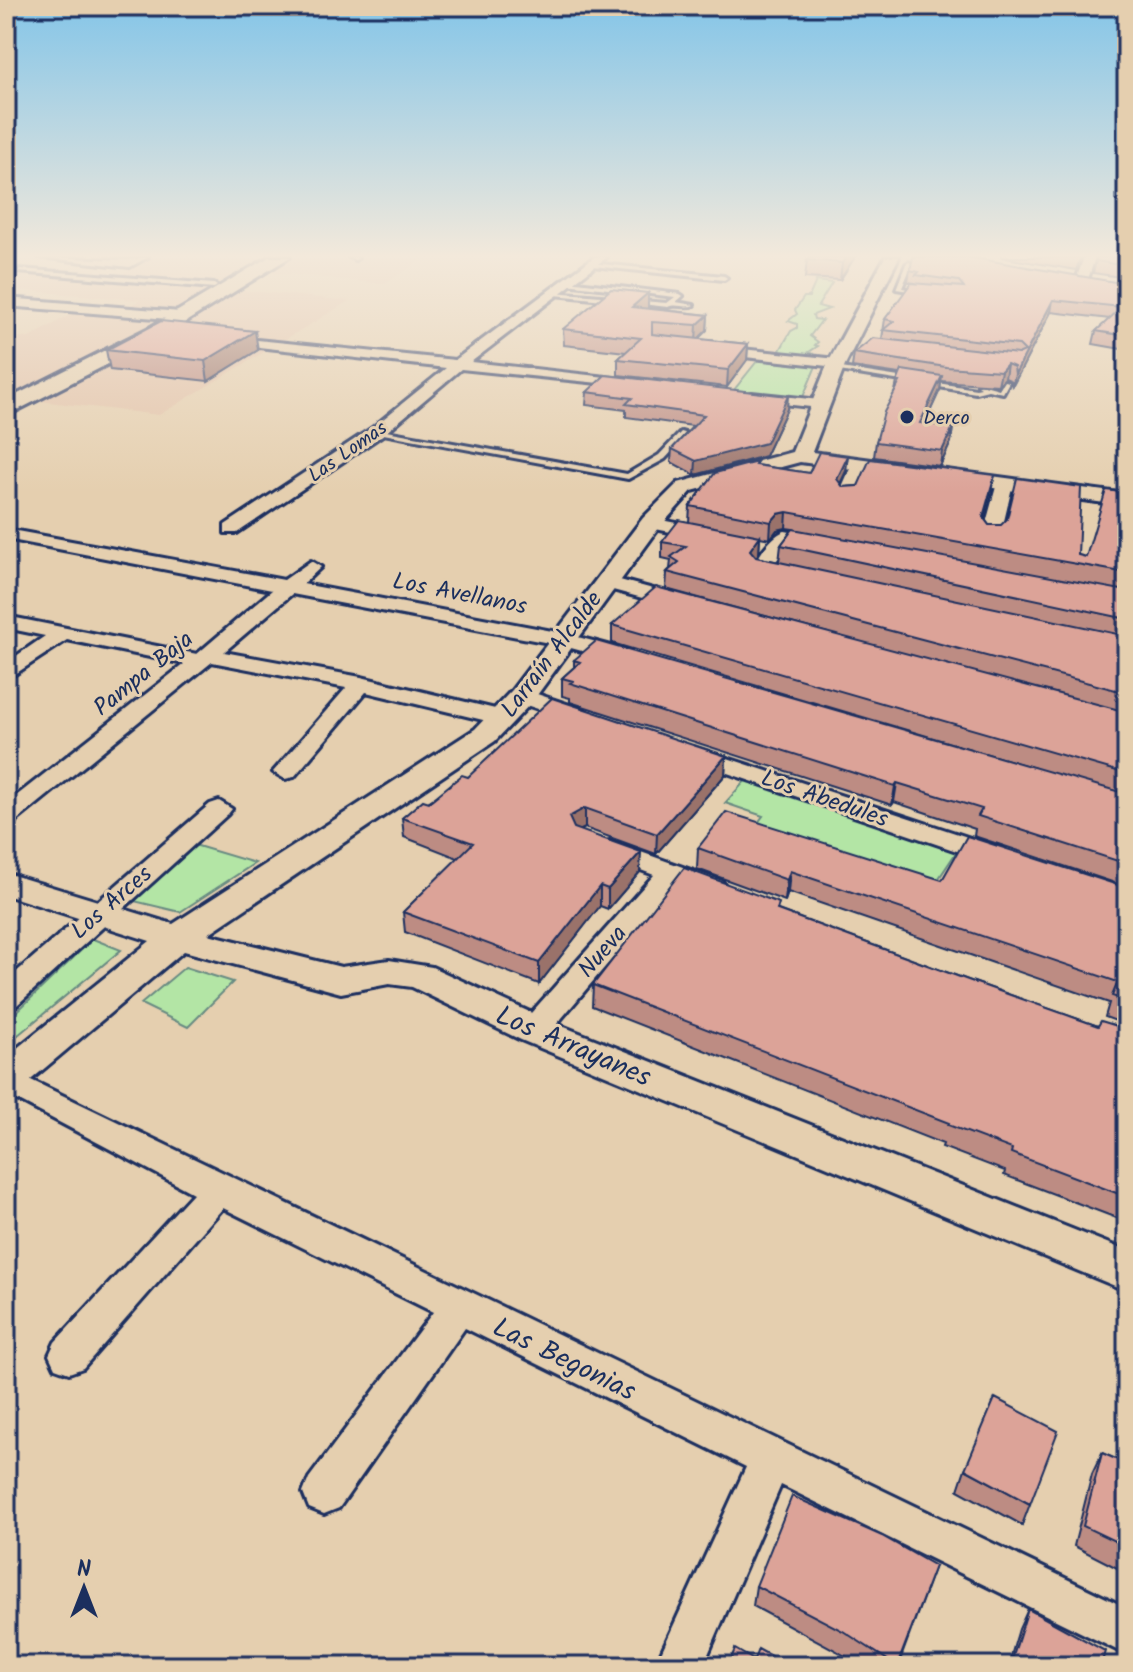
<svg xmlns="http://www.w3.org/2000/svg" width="1133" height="1672" font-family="Kalam,sans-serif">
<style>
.built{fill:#e2c2a8}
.green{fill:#b3e5a5;stroke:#678a82;stroke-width:2}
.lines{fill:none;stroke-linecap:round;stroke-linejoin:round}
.service-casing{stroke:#1b2f5e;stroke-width:6}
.minor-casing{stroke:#1b2f5e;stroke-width:6}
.tertiary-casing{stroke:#1b2f5e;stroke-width:6}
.primary-casing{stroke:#1b2f5e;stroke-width:6}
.service{fill:#e5cfaf;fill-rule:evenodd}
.minor{fill:#e5cfaf;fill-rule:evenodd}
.tertiary{fill:#e5cfaf;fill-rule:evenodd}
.primary{fill:#e5cfaf;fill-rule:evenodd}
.wall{fill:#bd8c83;stroke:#1b2f5e;stroke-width:2;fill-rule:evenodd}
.shaded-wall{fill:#9a726a;stroke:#1b2f5e;stroke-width:2}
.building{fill:#dca398;stroke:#1b2f5e;stroke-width:2}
.poi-dot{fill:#1b2f5e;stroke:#e5cfaf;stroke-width:3}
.labels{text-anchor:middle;stroke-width:6;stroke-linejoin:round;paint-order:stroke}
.far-poi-label{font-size:20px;fill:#1b2f5e;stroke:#e5cfaf;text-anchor:start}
.far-street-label{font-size:20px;fill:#1b2f5e;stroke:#e5cfaf}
.street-label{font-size:24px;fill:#1b2f5e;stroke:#e5cfaf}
.near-street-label{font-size:28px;fill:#1b2f5e;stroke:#e5cfaf}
</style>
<rect width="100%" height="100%" fill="#e5cfaf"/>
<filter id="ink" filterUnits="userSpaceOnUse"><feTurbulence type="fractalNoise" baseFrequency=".0125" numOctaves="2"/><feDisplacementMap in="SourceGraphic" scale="16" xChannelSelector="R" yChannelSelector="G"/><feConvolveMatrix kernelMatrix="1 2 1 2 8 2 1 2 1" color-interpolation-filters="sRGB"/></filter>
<g filter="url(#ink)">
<path class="built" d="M153,257h272l-40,27 -116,-12 -29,18 109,11 -190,114 -153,-18v-61l23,2 46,-26 36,3 29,-15 -134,-11v-23l113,9z"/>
<path class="green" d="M816,281l16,2 -14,23 11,3 -16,6 1,4 8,1 -12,16 8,6 -3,3 3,1 -9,6 5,2 -5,5 -40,-6 10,-1 12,-21 6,-3v-4l-9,-3 9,-7 -2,-4 9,-13h5z
M758,360l58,6 -13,31 -69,-7z
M746,780l211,71 -24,36 -176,-63 6,-8 -38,-13z
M191,844l64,19 -75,49 -46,-11z
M93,939l28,11 -115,95v-23z
M185,967l48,15 -45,45 -47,-23z"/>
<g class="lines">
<defs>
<path id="service" d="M349,257h8l1,1 -3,2z
M909,262l3,2 -10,24 20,3v2l-26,-4 10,-25z
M591,263l133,13 3,2 -3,2 -131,-14z
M20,269l194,15 3,2 -3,2 -196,-16z
M568,281l112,13 3,2 -7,6 18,3c-8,4 -18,-2 -26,2l-36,-4 -2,-3 37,3 8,-6 -109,-13z
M553,292l60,5 3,2 -3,2 -58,-6z
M835,367l141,22 5,-1 -3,-2 3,-2 18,5 5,-8 5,1 -6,11 -15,-3 -12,3 -143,-23 -1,-1z
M375,429l252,45 32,-19 22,-23 7,2 -23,25 -37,20 -250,-46 -4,-2z"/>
<path id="minor" d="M39,257l89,3 20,-3 -18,10z
M594,257h13l-136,105 162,18 5,1v6l-177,-18 -77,65 -147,99h-12v-8l147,-97 74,-60 -223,-25 -5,-1v-6l237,24z
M1084,257h11l-7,23 -6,4 -6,-4z
M6,298l175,14 6,4 -6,4 -175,-14z
M712,346l125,13 7,4 -7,4 -130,-14 -2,-3z
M752,393l68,7 7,4 -7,4 -73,-8v-6z
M860,459l8,5 -12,32 -3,4h-12l-3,-4 14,-32z
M1005,478l8,5 -12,51 -3,4h-12l-3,-4 14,-51z
M651,518l61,12 3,4 -9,5 -61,-12v-8z
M6,529l278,51 27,-19 10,6 -18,17 260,49 67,18 3,5 -11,6 -62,-17 -268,-51 -68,58 137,25 151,36 3,5 -11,7 -138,-33 -72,85 -9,2 -12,-7 73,-84 -134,-26 -197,160 -9,3v-21l178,-140 -117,-24 -61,40v-17l39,-27 -39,-8v-12l191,38 75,-64 -266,-51z
M785,531l43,8 2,4 -9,6 -31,-7 -16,22 20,4 3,4 -3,4 -39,-5c-3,-10 18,-37 30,-40z
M605,576l85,23 3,4 -10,6 -85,-23 -3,-4 3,-4z
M522,689l63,21 3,5 -11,7 -63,-21 -3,-5z
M694,747l310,102 4,6 -4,6h-18l-300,-102 -4,-5z
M219,801l13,8 -4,5 -211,191 -11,4v-28l204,-177z
M610,841l112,40 4,6 -4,6 -10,3 -36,-13 -131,155 -11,3 -11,-3 -4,-8 4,-8 131,-147 -53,-20 -4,-6 4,-6z
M6,1068l1121,540v47l-346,-170 -78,181h-48l91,-199 -281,-139 -126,180 -15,6 -15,-6 -6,-15 6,-15 124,-166 -210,-104 -140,160 -14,5 -14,-5 -6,-13 6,-13 138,-149 -187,-99z"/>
<path id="tertiary" d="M885,257h14l-53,106 -34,89 315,42v12l-327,-44 -108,29 -33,37 -127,174 -37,39 -287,193 133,33 48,-7 43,7 115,53 580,231v40l-606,-251 -109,-53 -23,-3 -48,9 -157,-42 -164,138 -14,5v-37l144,-116 -144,-46v-22l167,51 302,-195 37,-39 131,-172 35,-35 114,-31 36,-89z"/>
<path id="primary" d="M269,257h21l-127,79 -157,80v-16l143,-72z"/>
</defs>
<use href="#service" class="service-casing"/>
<use href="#minor" class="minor-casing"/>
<use href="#tertiary" class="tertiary-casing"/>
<use href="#primary" class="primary-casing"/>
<use href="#service" class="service"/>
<use href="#minor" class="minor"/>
<use href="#tertiary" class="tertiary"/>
<use href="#primary" class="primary"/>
</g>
<path class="wall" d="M855,257l-15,23 -35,-2 2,-18z
M1000,257h81l-5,13z
M1097,257h30v21l-34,-5z
M910,270l217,14v66l-34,-6 3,-13 14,-12 -59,-7 -39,75v-6l-7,-3 -7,7 -57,-4 -1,9 -16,34 29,3 -2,15 -11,24 -66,-9 2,-15 19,-51 2,-9 3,-8 -48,-7 2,-14 28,-14 3,-20 30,-36 -7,-1z
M648,308l60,7 -1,15 -9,9 50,5 -1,16 -20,27 -109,-12v-16l8,-7 -62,-7 -1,-16z
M106,350h152l-50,31 -98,-11z
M587,392l200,17 -22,47 -70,19 -24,-13 1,-13 21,-23 -67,-9v-7l-40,-5z
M756,465l53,8 37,-2 -6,12 3,4 152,-12 -11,43 5,7 89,30 8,2 41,-64v394l-153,-51 1,-7 -81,-27 -2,3 -322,-103v-4l-8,-2v-18l12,-11v-7l461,108 -423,-125v-18l216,8 -162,-44 1,-17 3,-3 1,-9 -9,-2v-16l27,-20 1,-16zM786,528l7,1 -12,16 -2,17 -23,-5 3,-4 1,-16 10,2 7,-9z
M726,756l-1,19 -69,79 -71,-26 -4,2 59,42 -32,37 -8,-3 -61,78 -134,-52 -2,-20 55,-54 -54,-21 -2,-19 66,-41z
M698,848l244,32 185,8v137l-22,-8 4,-14 -321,-111 -3,9 -88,-32z
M778,910l190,70 130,46 29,3v93l-3,7 3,1v92l-123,-47 1,-4 -63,-24 1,-3 -351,-138 1,-21z
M1102,1453l25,11v109l-53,-27 18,-72z
M965,1469l65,35 -8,21 -64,-35z
M935,1566l-37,100h-37l-24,-15 -84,-45 3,-20z
M1028,1609l73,57h-93l11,-37z"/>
<path class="shaded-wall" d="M846,257h9l-15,23 2,-17z
M648,293v15l-17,14 1,-15z
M1053,300l-2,12 -39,75 3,-13z
M708,315l-1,15 -11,11 1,-16z
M255,331l3,19 -50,31 -3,-20z
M748,344l-1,16 -20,27 1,-17z
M1007,364l-2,14 -7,7 3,-14z
M942,376l-2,14 -22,48 2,-15z
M788,396l-1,13 -22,47 -70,19 1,-14z
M953,427l-2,15 -11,24 2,-15z
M848,456l-2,15 -11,24 2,-16z
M787,512l-1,16 -9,2 -7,9 1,-17 7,-8z
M760,536l-1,17 -10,14 1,-17z
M726,756l-1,19 -69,79 1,-20z
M897,783l-3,19 -2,3 3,-19z
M585,808v20l-16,8v-19z
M641,852l-1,20 -32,37v-20z
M790,871l-2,21 -3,9 2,-21z
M600,886v20l-61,78v-21z"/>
<path class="building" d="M810,257h36l-4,6 -35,-3z
M913,257h55l159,27v52l-31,-5 26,-24 -69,-7 -38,74 -1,-7 -7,-3 -6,7 -55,-4 -92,-14 19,-15 145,16 7,-3 -6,-6 -136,-15 11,-9 -9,-2 26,-36 53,4 -5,-6 -43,-6 3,-3 -9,-2z
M1097,257h30v9l-31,-5z
M611,289l37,4 -16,14 76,8 -11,10 -45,-3v12l96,10 -20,26 -110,-11 23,-21 -78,-9z
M161,321l94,10 -50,30 -99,-11z
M902,370l40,6 -22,47 33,4 -11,24 -66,-9 8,-30 16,-30h-3z
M605,375l183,21 -22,47 -70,18 -24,-12 32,-34 -78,-11 6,-6 -45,-6z
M819,452l29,4 -11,23 6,8 15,-1 12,-27 125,16 -12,42 6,8h12l6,-6 10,-41 64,9 -3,68 8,2 20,-67 21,3v80l-340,-61 -9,2 -7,8 -81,-16 25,-33 42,-11 -2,3 54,8z
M679,520l81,16 -10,14 6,7 371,79v57l-460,-121 12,-10 -8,-5 15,-11 -24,-4z
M793,529l334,62v28l-346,-74z
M656,587l471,125v62l-515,-149z
M596,641l531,153v70l-149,-48 4,-7 -85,-26 -2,3 -325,-103 3,-2 -11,-3 18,-16 -6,-2z
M552,698l174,58 -69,78 -72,-26 -16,9 5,11 67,24 -33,37 -8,-3 -61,77 -136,-51 70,-69 -71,-25 21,-18 6,2 33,-27 6,2z
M726,812l216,68 25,-44 160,52v113l-15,-5 6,-14 -328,-111 -3,9 -89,-32z
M684,868l95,35 -2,7 191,70 130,46 3,-5 26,8v91l-4,9 4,1v67l-116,-44 1,-4 -64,-24 1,-2 -356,-138z
M995,1398l63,33 -28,73 -65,-35z
M1102,1453l25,11v83l-44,-21z
M792,1496l90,40 53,30 -38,100 -54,-35 -87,-45z
M1028,1609l77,42 -4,15h-91z
M735,1649l19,11 4,-11 31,17h-61z"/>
</g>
<linearGradient id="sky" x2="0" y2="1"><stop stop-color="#84c5e8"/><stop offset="0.52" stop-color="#f3e9db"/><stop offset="1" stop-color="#f3e9db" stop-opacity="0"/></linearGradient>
<rect width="1133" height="492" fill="url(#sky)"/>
<circle class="poi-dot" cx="907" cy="417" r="8"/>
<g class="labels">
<g class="far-poi-label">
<text x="923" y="424">Derco</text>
</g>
<g class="far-street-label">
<text transform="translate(347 451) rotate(-35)" y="7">Las Lomas</text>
</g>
<g class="street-label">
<text transform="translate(460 593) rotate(11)" y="8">Los Avellanos</text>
<text transform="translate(551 654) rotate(-53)" y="8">Larraín Alcalde</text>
<text transform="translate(143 673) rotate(-39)" y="8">Pampa Baja</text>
<text transform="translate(825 798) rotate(19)" y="8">Los Abedules</text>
<text transform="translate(111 902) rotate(-41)" y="8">Los Arces</text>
<text transform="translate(602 951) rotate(-49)" y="8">Nueva</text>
</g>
<g class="near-street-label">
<text transform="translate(574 1045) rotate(23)" y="10">Los Arrayanes</text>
<text transform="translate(565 1358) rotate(26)" y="10">Las Begonias</text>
</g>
</g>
<rect width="1133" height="1672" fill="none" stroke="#e5cfaf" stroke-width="32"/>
<rect x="16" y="16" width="1101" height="1640" fill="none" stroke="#1b2f5e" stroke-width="3" filter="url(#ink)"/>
<g transform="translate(84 1588)" stroke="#e5cfaf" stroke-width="6" paint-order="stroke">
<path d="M0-6L14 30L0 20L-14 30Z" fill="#1b2f5e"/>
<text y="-12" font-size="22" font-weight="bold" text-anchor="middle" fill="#1b2f5e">N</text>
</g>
</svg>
